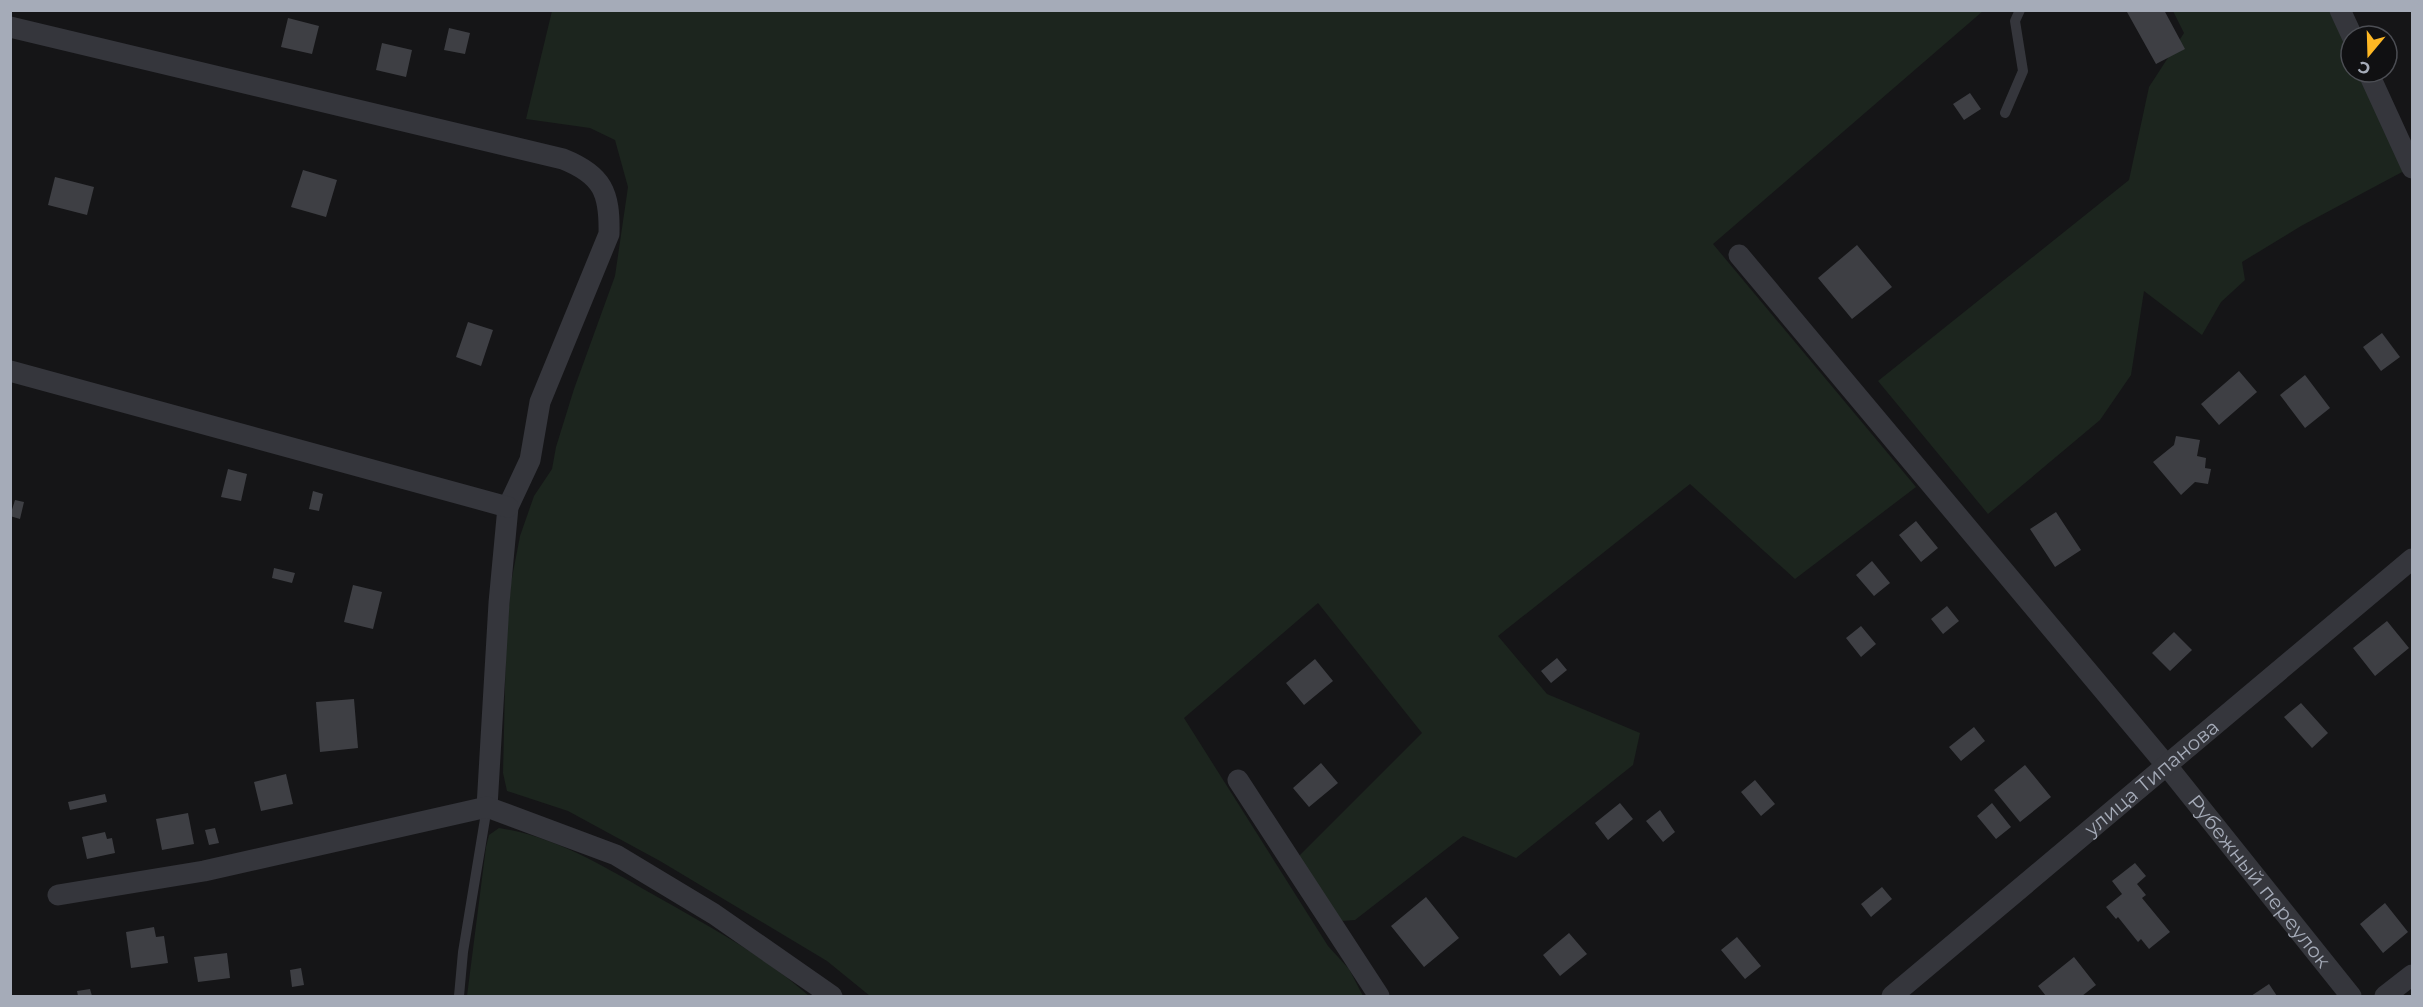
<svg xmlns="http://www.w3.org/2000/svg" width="2423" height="1007" font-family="Montserrat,sans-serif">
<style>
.green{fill:#1c251e}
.building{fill:#3e3f44}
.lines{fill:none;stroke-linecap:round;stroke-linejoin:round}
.service{stroke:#35363c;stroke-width:10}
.minor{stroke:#35363c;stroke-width:21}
.labels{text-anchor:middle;stroke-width:5;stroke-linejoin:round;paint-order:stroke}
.street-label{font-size:20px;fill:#a5abb8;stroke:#101012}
</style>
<rect width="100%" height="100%" fill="#151517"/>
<path class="green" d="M552,11h1431l-270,233 203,243 -121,92 -105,-95 -192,152 49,58 93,39 -7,32 -117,93 -53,-22 -108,84 -13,1 -46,-62 126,-126 -104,-130 -134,115 144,228 21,23 14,27h-493l-43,-35 -167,-100 -92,-50 -61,-20 -4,-18 3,-130 5,-60 9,-47 14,-40 18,-27 4,-22 18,-58 41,-113 13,-89 -13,-47 -25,-12 -64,-9z
M2173,11h157l21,46v15h7l46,99 -103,55 -59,36 3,18 -24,22 -19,33 -58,-44 -13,84 -31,45 -112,94 -110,-133 251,-201 20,-93 35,-54z
M499,828c62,10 108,41 162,71 51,29 105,58 148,97h-342l19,-149 3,-12z"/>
<path class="building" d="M2130,10h34l21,39 -29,15 -29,-52z
M288,18l31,8 -7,28 -31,-7z
M449,28l21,5 -5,21 -21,-4z
M382,43l30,7 -6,27 -30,-7z
M1970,93l11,16 -17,11 -11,-16z
M303,170l34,10 -11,37 -35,-10z
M55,177l39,10 -7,28 -39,-10z
M1857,245l35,42 -40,32 -34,-41z
M468,322l25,8 -12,36 -25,-9z
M2382,333l18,24 -19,14 -18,-24z
M2239,371l18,21 -38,33 -18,-21z
M2305,375l25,33 -25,20 -25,-33z
M2176,436l24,4 -3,16 9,2 -1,10 6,1 -3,15 -13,-2 -14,13 -28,-33 21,-17z
M228,469l19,5 -6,27 -20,-4z
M313,491l10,3 -4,17 -10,-2z
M15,500l9,2 -4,17 -10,-3z
M2056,512l25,38 -26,17 -25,-38z
M1916,521l22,27 -17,14 -22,-27z
M1872,561l18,22 -16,13 -18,-21z
M274,568l21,5 -3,10 -20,-5z
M353,585l29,7 -9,37 -29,-7z
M1947,606l12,15 -16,13 -12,-15z
M2387,621l22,27 -34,28 -22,-28z
M1861,626l15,18 -15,13 -15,-19z
M2174,632l18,18 -22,21 -18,-18z
M1557,658l10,12 -16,13 -10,-12z
M1315,659l18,22 -29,24 -18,-22z
M354,699l4,49 -38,4 -4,-50z
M2301,703l27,30 -16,15 -28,-31z
M1974,727l11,14 -24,20 -12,-14z
M1321,763l17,20 -29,24 -16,-19z
M2025,765l26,32 -31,25 -26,-32z
M286,774l7,30 -32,7 -7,-29z
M1755,780l20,24 -14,12 -20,-24z
M105,794l2,8 -37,8 -2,-8z
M1620,803l13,16 -25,21 -13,-17z
M1992,803l19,24 -15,12 -19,-23z
M1660,810l15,22 -12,10 -17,-21z
M188,813l6,31 -32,6 -6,-31z
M215,828l4,15 -10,2 -4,-15z
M105,832l2,7 5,-1 3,15 -28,6 -5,-22z
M2135,863l11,13 -9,8 9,11 -4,3 28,34 -21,17 -8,-10 -3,3 -20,-25 -2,2 -10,-12 16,-13 -10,-13z
M1882,887l10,12 -21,18 -10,-13z
M1426,897l33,41 -35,29 -33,-41z
M2385,903l23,29 -25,21 -23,-29z
M154,927l2,10 8,-1 4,27 -37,5 -5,-36z
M1569,933l18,21 -27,22 -17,-21z
M1737,937l24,29 -16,13 -24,-29z
M227,953l3,25 -32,4 -4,-25z
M2074,957l22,28 -14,11h-36l-8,-10z
M301,968l3,17 -12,2 -2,-17z
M2269,984l8,12h-26z
M90,989l2,7h-14l-1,-5z"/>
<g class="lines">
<path class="service" d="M2005,113l18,-42 -8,-50 5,-11
M459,996l4,-44 24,-145"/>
<g class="minor">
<path d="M2340,10l12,26"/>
<path d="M10,27l553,132c40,16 47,34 46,75l-69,168 -10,58 -22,47 -9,96 -12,204"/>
<path d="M2368,72l44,96"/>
<path id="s1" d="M1739,255l428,511 184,230"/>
<path d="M10,371l498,136"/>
<path d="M1238,780l141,216"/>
<path d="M58,895l146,-24 283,-64 129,48 98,59 118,82"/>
<path id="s2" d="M1892,996l520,-437"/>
<path d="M2385,996l27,-21"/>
</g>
</g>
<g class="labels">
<g class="street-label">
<text dy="7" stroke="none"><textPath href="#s2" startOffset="339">улица Типанова</textPath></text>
<text dy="7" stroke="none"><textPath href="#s1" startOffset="814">Рубежный переулок</textPath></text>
</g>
</g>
<rect width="2423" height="1007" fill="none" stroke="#a5abb8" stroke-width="24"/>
<g transform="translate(2369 54) rotate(199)"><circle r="28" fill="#101012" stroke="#4c4e54" stroke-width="1.5"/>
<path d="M0-4.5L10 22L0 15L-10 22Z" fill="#ffb824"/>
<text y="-9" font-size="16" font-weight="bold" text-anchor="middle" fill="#a5abb8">С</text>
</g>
</svg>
